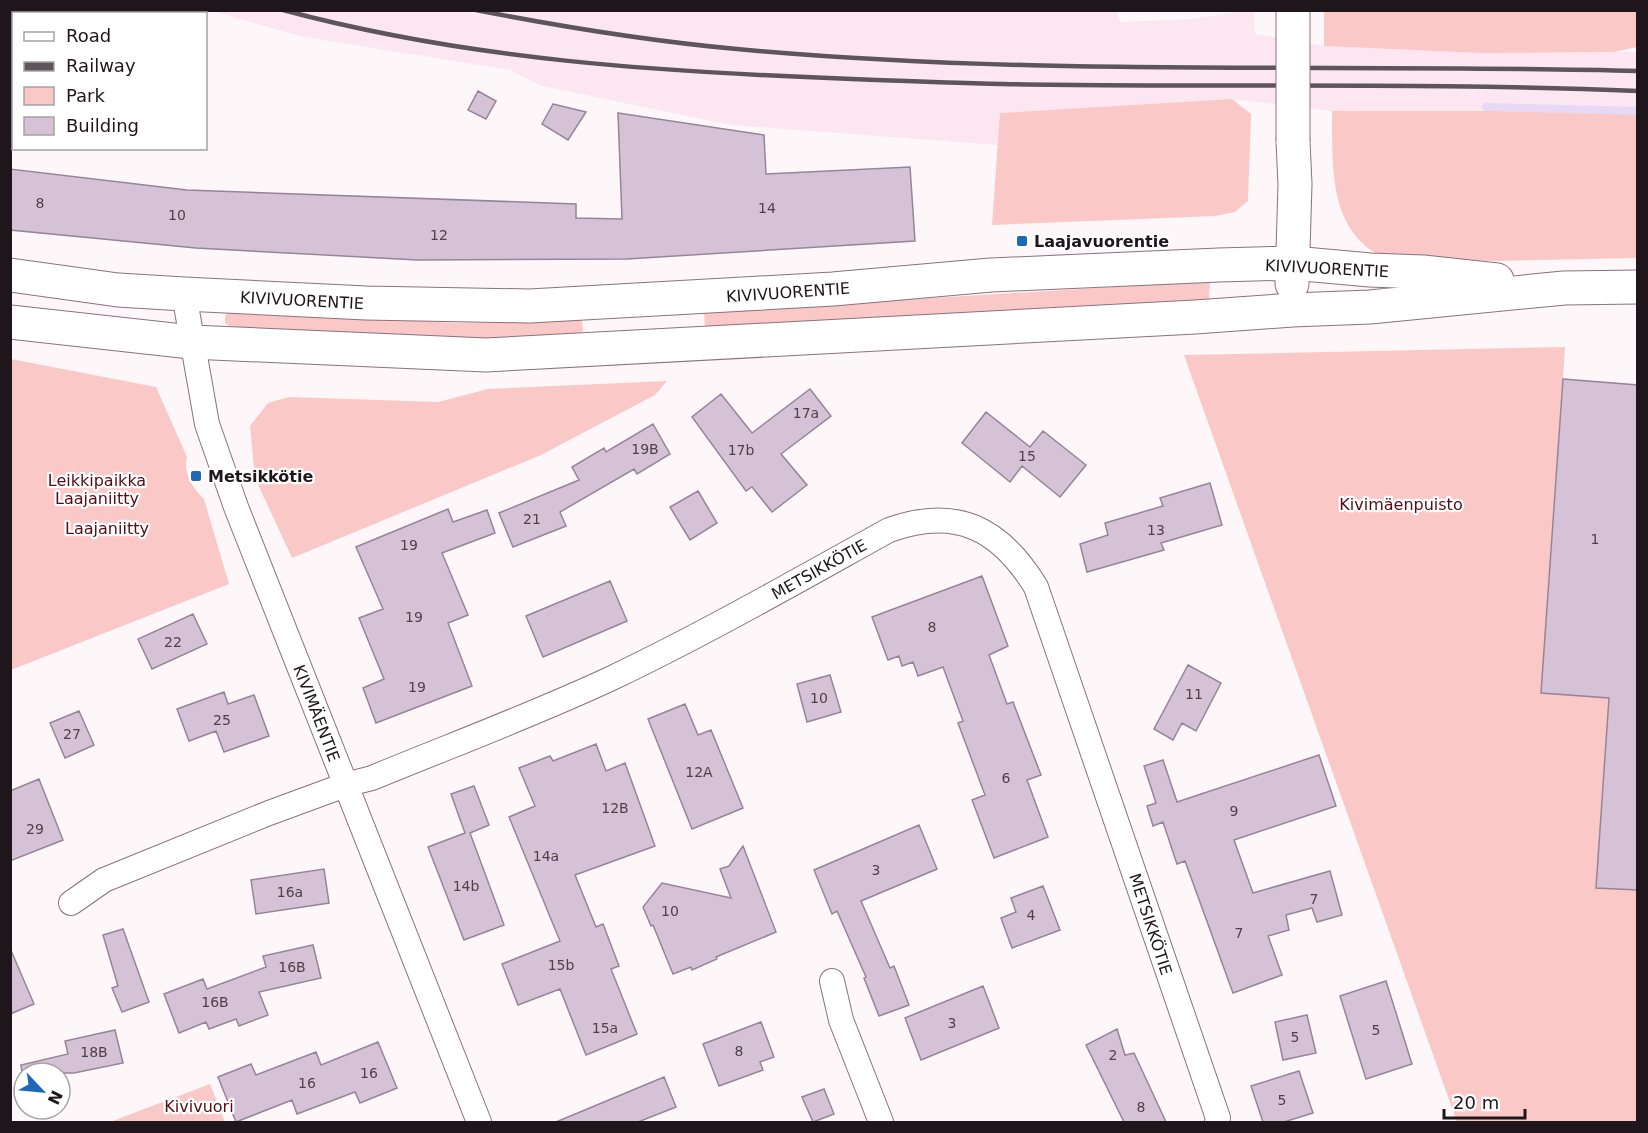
<svg xmlns="http://www.w3.org/2000/svg" width="1648" height="1133" font-family="'DejaVu Sans',sans-serif">
<style>
.built{fill:#fbe6f1}
.green{fill:#fac8c7}
.lines{fill:none;stroke-linecap:round;stroke-linejoin:round}
.stream{stroke:#e7d9f5;stroke-width:8}
.building{fill:#d6c2d6;stroke:#978497;stroke-width:1.5}
.street-casing{stroke:#8a717f;stroke-width:26}
.secondary-casing{stroke:#8a717f;stroke-width:35}
.street{stroke:#fff;stroke-width:24}
.secondary{stroke:#fff;stroke-width:33}
.rail{stroke:#5d5559;stroke-width:4.5}
.secondary-bridge-casing{stroke:#8a717f;stroke-width:35;stroke-linecap:butt}
.secondary-bridge{stroke:#fff;stroke-width:33}
.poi-dot{fill:#1d69b8;stroke:#fff;stroke-width:2}
.labels{text-anchor:middle;stroke-width:4.5;stroke-linejoin:round;paint-order:stroke}
.number-label{font-size:14px;fill:#4d414a}
.poi-label{font-size:16px;font-weight:bold;fill:#1f161b;stroke:#fff;text-anchor:start}
.street-label{font-size:16px;fill:#1f161b;stroke:#fff}
.park-label{font-size:16px;fill:#560b16;stroke:#fff}
</style>
<rect width="100%" height="100%" fill="#fdf7fa"/>
<path class="built" d="M1115,10l6,12 71,-3 51,-8h11l1,23 69,12 156,7 157,-1v59h-305l-100,-12 -231,14 -3,32 -267,-20 -189,-39 -32,-16 -211,-34 -87,-25z"/>
<path class="green" d="M1324,11h313v36l-23,5 -134,1 -156,-7z
M1232,99l19,15 -3,87 -13,11 -20,4 -223,9 8,-112z
M1332,111h305v147l-145,3 -110,-4c-55,-29 -49,-92 -50,-146z
M1210,281l-1,20 -504,28 -1,-17z
M241,307l214,16 62,-1 62,-3 3,1 1,11 -6,3 -91,5 -39,-1 -209,-11 -9,-1 -4,-3v-6l3,-6z
M1565,347l-24,346 68,5 -13,189 41,3v232h-180l-273,-767z
M11,359l145,28 31,70c-4,15 5,31 17,42l25,85 -218,86z
M667,381l-12,14 -114,60 -249,103 -37,-80 -5,-52 18,-23 21,-6 149,5 50,-13z
M210,1084l15,38h-115z"/>
<g class="lines">
<path class="stream" d="M1486,107l152,4"/>
</g>
<path class="building" d="M478,91l18,10 -10,18 -18,-9z
M553,104l33,8 -18,28 -26,-16z
M618,113l146,22 2,39 144,-7 5,74 -288,18 -210,1 -221,-12 -186,-18v-61l177,21 389,14v14l46,1z
M1563,379l75,6v505l-42,-2 13,-190 -68,-5z
M810,389l21,27 -50,38 26,31 -35,27 -20,-25 -6,4 -54,-74 29,-23 31,39z
M986,412l44,35 13,-16 43,34 -26,32 -38,-31 -12,16 -48,-39z
M653,424l17,30 -33,20 -3,-5 -74,43 6,14 -53,21 -14,-34 80,-33 -7,-13 32,-19 2,4z
M1210,483l12,42 -61,18 3,7 -77,22 -7,-28 28,-9 -3,-12 58,-17 -3,-8z
M698,491l19,32 -27,17 -20,-33z
M448,509l5,13 34,-12 8,23 -53,20 26,62 -20,8 24,63 -96,37 -13,-35 21,-9 -25,-61 24,-9 -27,-62z
M982,576l26,70 -19,9 18,49 6,-2 28,73 -14,5 21,57 -54,21 -22,-58 13,-5 -27,-72 5,-2 -20,-54 -25,9 -5,-14 -11,4 -3,-10 -11,4 -16,-43z
M610,581l17,40 -84,36 -17,-41z
M193,614l14,30 -55,25 -14,-30z
M1188,665l33,18 -25,48 -14,-8 -9,17 -19,-11z
M830,675l11,37 -34,10 -10,-38z
M224,692l4,12 26,-9 15,41 -45,16 -8,-21 -27,10 -12,-32z
M685,704l13,31 13,-5 32,78 -51,21 -44,-110z
M79,711l15,34 -29,13 -15,-35z
M596,744l10,27 19,-8 30,83 -80,29 21,52 7,-3 16,42 -8,3 26,65 -51,21 -26,-66 -42,16 -16,-41 58,-23 -51,-124 26,-11 -16,-38 31,-12 3,5z
M1319,755l17,51 -102,34 19,53 77,-22 12,44 -25,7 -5,-14 -26,7 3,15 -21,6 14,39 -49,18 -48,-132 -8,3 -14,-42 -10,4 -6,-20 9,-3 -12,-37 19,-6 14,42z
M39,779l24,61 -53,21v-70z
M474,786l15,39 -19,8 34,92 -40,15 -36,-93 37,-14 -14,-39z
M919,825l18,44 -76,32 29,67 4,-2 15,39 -30,11 -15,-38 2,-1 -29,-66 -5,3 -18,-44z
M743,846l33,86 -60,25 1,2 -25,11 -1,-3 -18,7 -20,-49 -2,1 -8,-19 19,-24 69,15 -11,-29 9,-3z
M324,869l5,34 -73,11 -5,-34z
M1043,886l17,44 -48,18 -11,-30 15,-6 -5,-14z
M123,929l26,73 -27,10 -10,-24 6,-2 -15,-51z
M313,945l8,33 -62,14 9,23 -29,11 -3,-7 -27,10 -3,-7 -27,11 -15,-39 39,-15 4,10 59,-22 -3,-11z
M10,948l24,56 -24,10z
M1386,981l26,83 -46,15 -26,-83z
M983,986l16,42 -78,32 -16,-42z
M1307,1015l9,38 -33,7 -8,-38z
M761,1022l13,35 -14,5 3,8 -44,16 -16,-42z
M1117,1029l8,26 9,-2 32,69h-42l-38,-77z
M115,1030l8,33 -49,10h-52l-1,-8 47,-11 -3,-13z
M378,1042l19,46 -37,15 -5,-11 -58,22 -5,-14 -56,22 -18,-45 33,-13 5,11 60,-23 5,13z
M1299,1071l14,42 -29,9h-21l-12,-36z
M664,1077l12,30 -38,15h-82z
M824,1089l10,25 -21,8 -11,-25z"/>
<g class="lines">
<defs>
<path id="street" d="M184,294l23,130 29,83 243,615
M71,903l33,-23 165,-67 76,-28 27,-7c80,-33 161,-63 240,-100 94,-45 185,-97 277,-148 67,-24 111,-2 147,57l182,531 -1,4
M832,981l9,39 40,102"/>
<path id="secondary" d="M10,275l108,15 66,4 182,9 164,3 303,-17 158,-14 228,-10 74,-2 77,7 53,2 74,8
M1292,284l3,-100 -2,-43
M10,322l181,20 295,13 709,-38 97,-7 78,-3 194,-19 74,-1"/>
</defs>
<use href="#street" class="street-casing"/>
<use href="#secondary" class="secondary-casing"/>
<use href="#street" class="street"/>
<use href="#secondary" class="secondary"/>
<path class="rail" d="M283,10c186,50 378,62 569,69 50,2 100,4 150,5 212,4 424,-2 636,7
M476,10c87,17 173,31 261,39 299,28 601,14 901,22"/>
<defs>
<path id="secondary-bridge" d="M1293,10v131"/>
</defs>
<use href="#secondary-bridge" class="secondary-bridge-casing"/>
<use href="#secondary-bridge" class="secondary-bridge"/>
</g>
<g class="poi-dot">
<rect x="1016" y="235" width="12" height="12" rx="3"/>
<rect x="190" y="470" width="12" height="12" rx="3"/>
</g>
<g class="labels">
<g class="number-label">
<text x="40" y="208">8</text>
<text x="767" y="213">14</text>
<text x="177" y="220">10</text>
<text x="439" y="240">12</text>
<text x="806" y="418">17a</text>
<text x="645" y="454">19B</text>
<text x="741" y="455">17b</text>
<text x="1027" y="461">15</text>
<text x="532" y="524">21</text>
<text x="1156" y="535">13</text>
<text x="1595" y="544">1</text>
<text x="409" y="550">19</text>
<text x="414" y="622">19</text>
<text x="932" y="632">8</text>
<text x="173" y="647">22</text>
<text x="417" y="692">19</text>
<text x="1194" y="699">11</text>
<text x="819" y="703">10</text>
<text x="222" y="725">25</text>
<text x="72" y="739">27</text>
<text x="699" y="777">12A</text>
<text x="1006" y="783">6</text>
<text x="615" y="813">12B</text>
<text x="1234" y="816">9</text>
<text x="35" y="834">29</text>
<text x="546" y="861">14a</text>
<text x="876" y="875">3</text>
<text x="466" y="891">14b</text>
<text x="290" y="897">16a</text>
<text x="1314" y="904">7</text>
<text x="670" y="916">10</text>
<text x="1031" y="920">4</text>
<text x="1239" y="938">7</text>
<text x="561" y="970">15b</text>
<text x="292" y="972">16B</text>
<text x="215" y="1007">16B</text>
<text x="952" y="1028">3</text>
<text x="605" y="1033">15a</text>
<text x="1376" y="1035">5</text>
<text x="1295" y="1042">5</text>
<text x="739" y="1056">8</text>
<text x="94" y="1057">18B</text>
<text x="1113" y="1060">2</text>
<text x="369" y="1078">16</text>
<text x="307" y="1088">16</text>
<text x="1282" y="1105">5</text>
<text x="1141" y="1112">8</text>
</g>
<g class="poi-label">
<text x="1034" y="247">Laajavuorentie</text>
<text x="208" y="482">Metsikkötie</text>
</g>
<g class="street-label">
<text transform="translate(1327 268) rotate(3)" y="6">KIVIVUORENTIE</text>
<text transform="translate(788 292) rotate(-4)" y="6">KIVIVUORENTIE</text>
<text transform="translate(302 300) rotate(3)" y="6">KIVIVUORENTIE</text>
<text transform="translate(819 569) rotate(-29)" y="6">METSIKKÖTIE</text>
<text transform="translate(317 713) rotate(69)" y="6">KIVIMÄENTIE</text>
<text transform="translate(1151 924) rotate(72)" y="6">METSIKKÖTIE</text>
</g>
<g class="park-label">
<text x="97" y="486">Leikkipaikka<tspan x="97" dy="18">Laajaniitty</tspan></text>
<text x="1401" y="510">Kivimäenpuisto</text>
<text x="107" y="534">Laajaniitty</text>
<text x="199" y="1112">Kivivuori</text>
</g>
</g>
<rect width="1648" height="1133" fill="none" stroke="#1f161b" stroke-width="24"/>
<rect x="12" y="12" width="195" height="138" fill="#ffffff" stroke="#a5a2a4" stroke-width="1.5"/>
<rect x="24" y="32" width="30" height="9" fill="#ffffff" stroke="#a5a2a4" stroke-width="1.5"/>
<text x="66" y="42" font-size="18" fill="#1f161b">Road</text>
<rect x="24" y="62" width="30" height="9" fill="#5d5559" stroke="#a5a2a4" stroke-width="1.5"/>
<text x="66" y="72" font-size="18" fill="#1f161b">Railway</text>
<rect x="24" y="87" width="30" height="18" fill="#fac8c7" stroke="#a5a2a4" stroke-width="1.5"/>
<text x="66" y="102" font-size="18" fill="#1f161b">Park</text>
<rect x="24" y="117" width="30" height="18" fill="#d6c2d6" stroke="#a5a2a4" stroke-width="1.5"/>
<text x="66" y="132" font-size="18" fill="#1f161b">Building</text>
<g transform="translate(42 1091) rotate(116)"><circle r="28" fill="#ffffff" stroke="#a5a2a4" stroke-width="1.5"/>
<path d="M0-4.5L10 22L0 15L-10 22Z" fill="#1d69b8"/>
<text y="-9" font-size="16" font-weight="bold" text-anchor="middle" fill="#1f161b">N</text>
</g>
<path d="M1444 1109v9h81v-9" fill="none" stroke="#1f161b" stroke-width="3"/>
<text x="1453" y="1109" font-size="18" fill="#1f161b" stroke="#ffffff" stroke-width="4.5" paint-order="stroke">20 m</text>
</svg>
